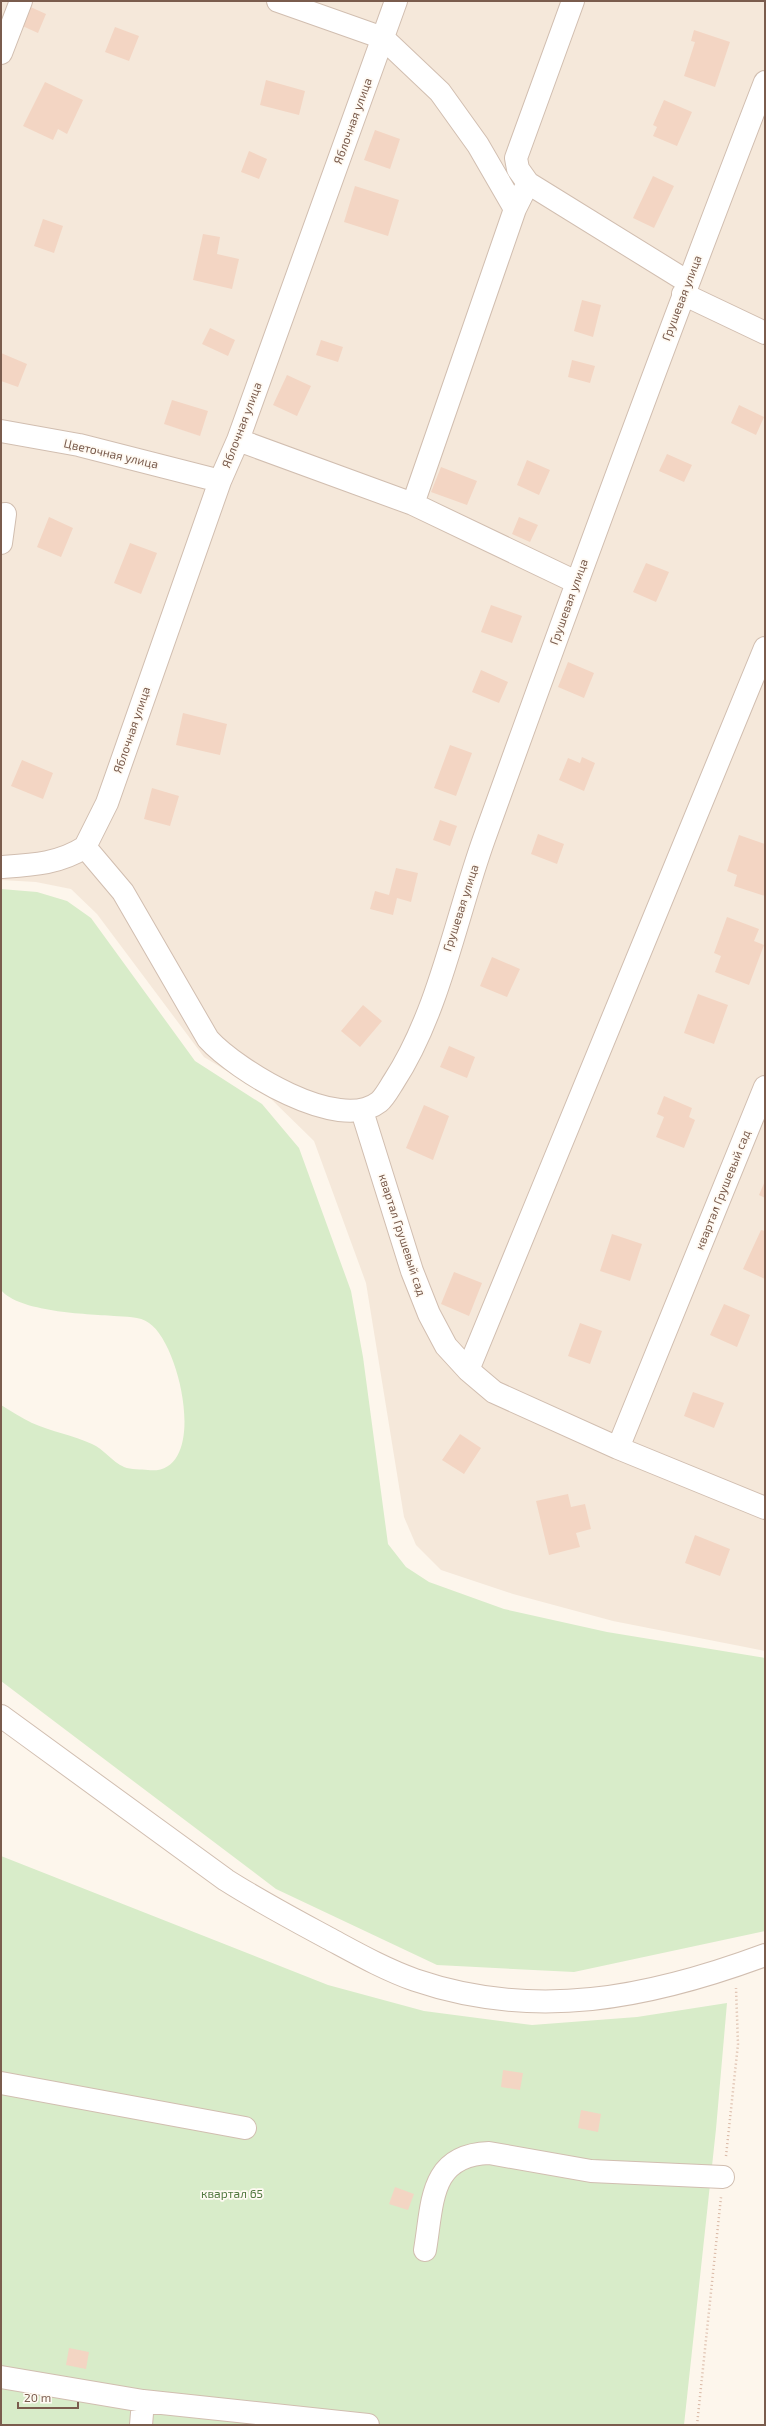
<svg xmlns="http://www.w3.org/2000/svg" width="766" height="2426" font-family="'Exo 2',sans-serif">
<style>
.residential{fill:#f5e8da}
.green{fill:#d8ecc9}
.building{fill:#f3d5c3}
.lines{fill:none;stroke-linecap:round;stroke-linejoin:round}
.minor-casing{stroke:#d1beb0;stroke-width:24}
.path{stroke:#d9b8a5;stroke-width:2.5;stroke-dasharray:1 3;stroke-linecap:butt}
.minor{stroke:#fff;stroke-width:22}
.labels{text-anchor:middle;stroke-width:3.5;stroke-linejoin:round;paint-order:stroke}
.street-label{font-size:12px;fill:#7a5c4d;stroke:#fffaf3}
.park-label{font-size:12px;fill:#537a41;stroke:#fffaf3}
</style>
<rect width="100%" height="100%" fill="#fdf6ec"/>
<path class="residential" d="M1,1h764v1650l-152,-30 -100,-27 -72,-24 -25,-25 -12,-28 -38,-234 -52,-142 -46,-45 -64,-39 -107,-143 -26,-25 -35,-7 -35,-2z"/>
<path class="green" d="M1,889l36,3 30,9 24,17 104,143 67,43 37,44 52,143 12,66 25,187 18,23 23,15 75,27 103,23 158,26v273l-191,41 -137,-7 -161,-76 -275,-208v-276c10,6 21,13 31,18 20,9 41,12 60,21 12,5 20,18 32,23 7,3 17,2 24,3 62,7 33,-126 1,-147 -9,-7 -24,-6 -35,-7 -28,-2 -95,-4 -113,-26z
M1,1856l327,129 96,26 108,14 105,-8 90,-14 -11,126 -32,296h-683z"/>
<path class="building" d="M26,5l20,9 -8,19 -20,-9z
M115,27l24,9 -10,25 -24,-9z
M694,30l36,12 -15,45 -31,-11 11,-34 -4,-1z
M266,80l39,11 -6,24 -39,-10z
M45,82l38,18 -16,34 -9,-5 -5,11 -30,-14z
M664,100l28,12 -15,34 -24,-10 4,-9 -4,-2z
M375,130l25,9 -10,30 -26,-9z
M249,151l18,8 -8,20 -18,-7z
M653,176l21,10 -20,42 -21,-10z
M355,186l44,14 -11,36 -44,-14z
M43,219l20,7 -9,27 -20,-7z
M203,234l17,3 -3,17 22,5 -7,30 -39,-9z
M582,300l19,5 -8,32 -19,-6z
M210,328l25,12 -7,16 -26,-12z
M321,340l22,7 -5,15 -22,-7z
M1,353l26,11 -9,23 -17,-6z
M572,360l23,6 -5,17 -22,-6z
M287,375l24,11 -14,30 -24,-11z
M172,400l36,11 -8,25 -36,-12z
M739,405l25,12 -8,18 -25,-12z
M667,454l25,11 -8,17 -25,-11z
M527,460l23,10 -11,25 -22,-10z
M441,467l36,14 -10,24 -36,-13z
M49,517l24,11 -12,29 -24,-10z
M519,517l19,8 -8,17 -18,-8z
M130,543l27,10 -16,41 -27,-11z
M646,563l23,9 -13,30 -23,-10z
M491,605l31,11 -10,27 -31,-11z
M568,662l26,11 -10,25 -26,-11z
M481,670l27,12 -9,21 -27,-11z
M183,713l44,11 -7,31 -44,-10z
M450,745l22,8 -16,43 -22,-8z
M582,757l13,6 -11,28 -25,-11 9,-22 12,5z
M22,760l31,13 -10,26 -32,-13z
M152,788l27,8 -9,30 -26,-7z
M440,820l17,6 -7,20 -17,-6z
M538,834l26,10 -7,20 -26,-10z
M739,835l26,9v52l-31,-10 3,-11 -10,-4z
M396,868l22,5 -7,29 -14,-4 -4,17 -23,-6 5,-18 14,4z
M727,917l32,12 -5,12 10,4 -15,40 -34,-13 6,-16 -7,-3z
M492,957l28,12 -13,28 -27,-11z
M698,994l30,11 -14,39 -30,-11z
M363,1005l19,16 -22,26 -19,-16z
M449,1046l26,11 -8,21 -27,-11z
M664,1096l28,12 -3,9 6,3 -11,28 -28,-11 8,-20 -7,-3z
M424,1105l25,11 -16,44 -27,-12z
M765,1181v17l-6,-3z
M761,1230l4,1v48l-22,-10z
M612,1234l30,10 -12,37 -30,-10z
M454,1272l28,11 -13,33 -28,-12z
M724,1304l26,11 -13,32 -27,-12z
M580,1323l22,8 -12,33 -22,-8z
M693,1392l31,11 -10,25 -30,-12z
M460,1434l21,14 -17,26 -22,-14z
M568,1494l3,13 14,-3 6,25 -15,4 4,14 -31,8 -13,-54z
M695,1535l35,14 -10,27 -35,-13z
M503,2070l20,3 -3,17 -19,-3z
M581,2110l20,4 -3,18 -20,-4z
M395,2187l19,7 -6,16 -19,-6z
M69,2348l20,4 -3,17 -20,-4z"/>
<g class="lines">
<defs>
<path id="minor" d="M278,1l105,37 57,54 38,53 37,64
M573,1l-57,157 2,11 10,14 160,99
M1,53l20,-52
M528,183l-13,26 -102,295 163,78
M683,294l82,39
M1,431l78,14 141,36
M238,440l175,64
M1,543l4,-29
M85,847l38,45 85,147c28,31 131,95 171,63 6,-5 11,-15 15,-21 45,-69 62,-164 90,-242 91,-253 184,-506 281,-757
M85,847l22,-44 113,-322 18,-41 158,-439
M1,867c30,-2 58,-3 84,-20
M362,1111l50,160 17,43 17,32 22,24 26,22 124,56 147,60
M468,1370l297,-722
M618,1448l147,-361
M1,1716l225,164c33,21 67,39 102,58 28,15 56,31 87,42 120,41 234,18 350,-25
M1,2083l244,45
M425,2250c8,-47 4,-95 64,-97l102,18 132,6
M1,2377l142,24 225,24
M141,2425l2,-24"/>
</defs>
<use href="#minor" class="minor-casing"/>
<path class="path" d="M726,2156l12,-112 -2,-56
M697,2425l24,-228"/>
<use href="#minor" class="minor"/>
</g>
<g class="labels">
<g class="street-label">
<text transform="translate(353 121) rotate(-70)" y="4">Яблочная улица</text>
<text transform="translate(682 298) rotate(-69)" y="4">Грушевая улица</text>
<text transform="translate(242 425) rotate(-69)" y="4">Яблочная улица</text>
<text transform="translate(111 454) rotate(13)" y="4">Цветочная улица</text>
<text transform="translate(569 602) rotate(-70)" y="4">Грушевая улица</text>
<text transform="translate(132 730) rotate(-71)" y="4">Яблочная улица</text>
<text transform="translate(461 908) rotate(-72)" y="4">Грушевая улица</text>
<text transform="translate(723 1190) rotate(-68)" y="4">квартал Грушевый сад</text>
<text transform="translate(402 1235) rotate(72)" y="4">квартал Грушевый сад</text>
</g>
<g class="park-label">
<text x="232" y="2198">квартал 65</text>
</g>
</g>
<rect width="766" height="2426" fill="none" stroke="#7a5c4d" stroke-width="4"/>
<path d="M18 2402v6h60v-6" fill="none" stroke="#7a5c4d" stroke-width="2"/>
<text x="24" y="2402" font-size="12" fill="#7a5c4d" stroke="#fffaf3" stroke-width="3" paint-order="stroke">20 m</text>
</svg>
